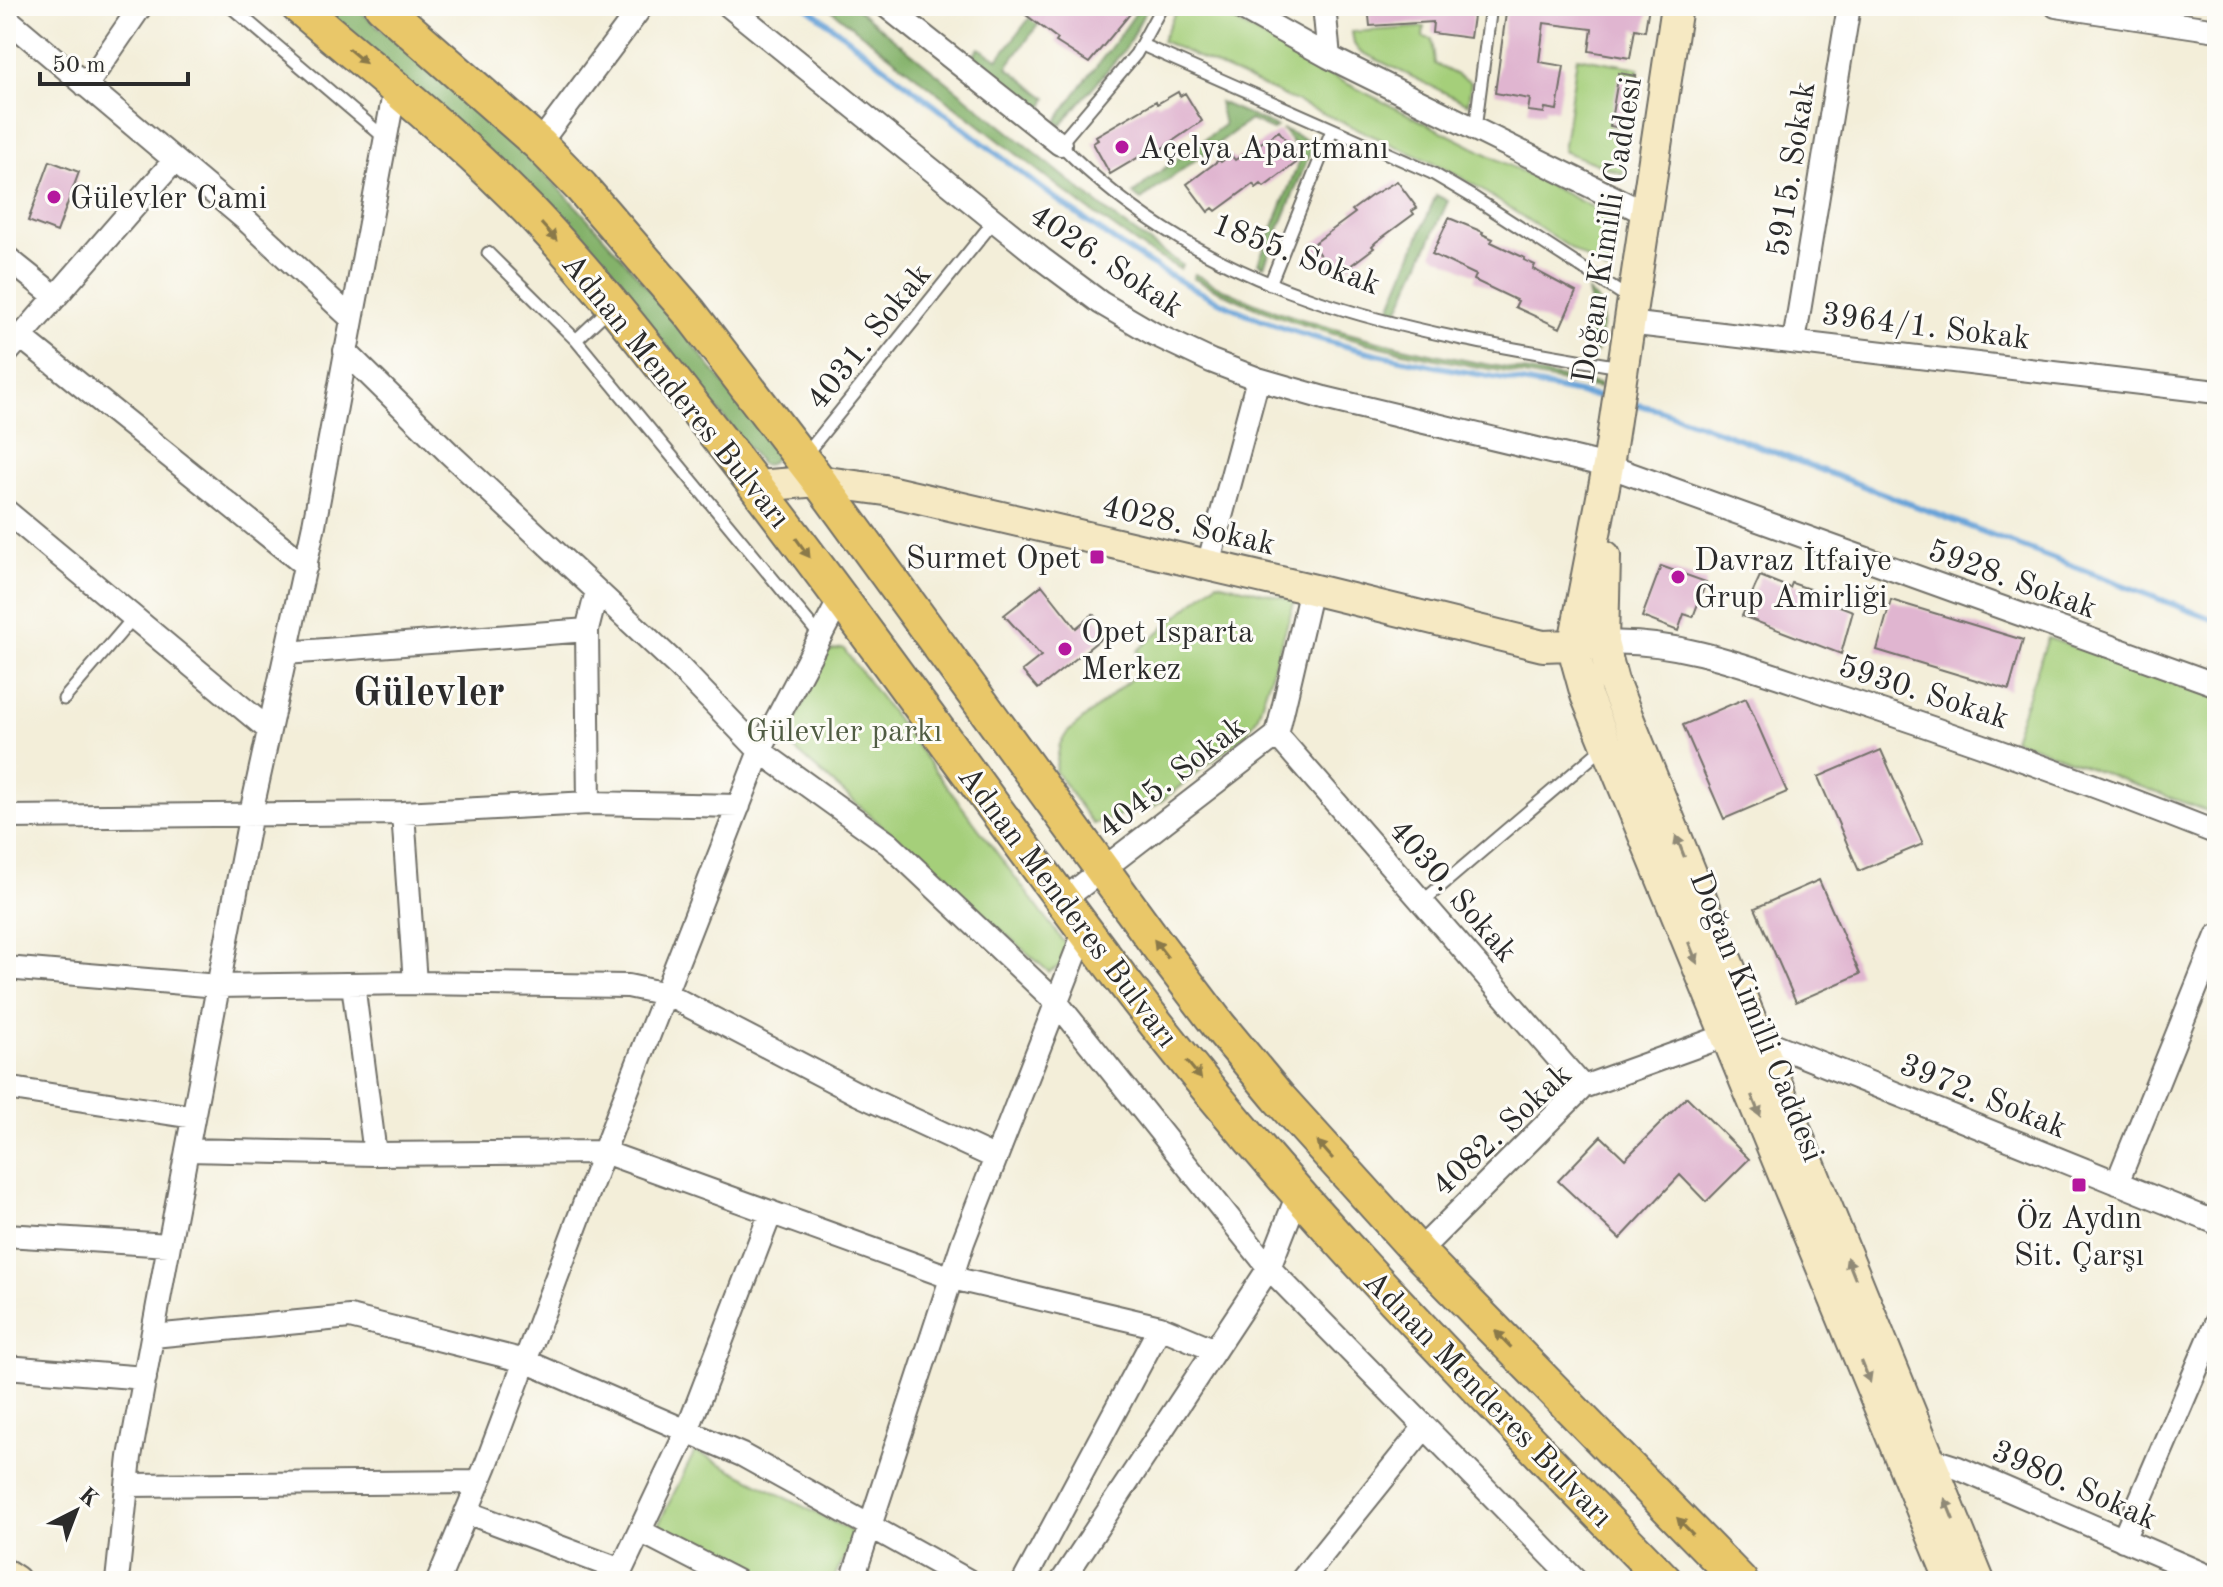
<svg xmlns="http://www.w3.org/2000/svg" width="2223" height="1587" font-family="'Old Standard TT',serif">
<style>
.green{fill:#a5cf7a;stroke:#687d52;stroke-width:2}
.forest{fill:#84b26a;stroke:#586e4a;stroke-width:2}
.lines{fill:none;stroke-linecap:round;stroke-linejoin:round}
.stream{stroke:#68a3d8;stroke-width:6}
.building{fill:#e0b5d0}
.lane-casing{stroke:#716f68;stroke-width:15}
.street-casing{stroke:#716f68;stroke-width:26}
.secondary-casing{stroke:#716f68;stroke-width:34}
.primary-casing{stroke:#716f68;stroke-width:38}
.lane{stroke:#fff;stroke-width:11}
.street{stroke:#fff;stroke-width:22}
.secondary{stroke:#f6e9c3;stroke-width:30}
.primary{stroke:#e9c769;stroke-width:34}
.oneway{fill:#8a794a}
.oneway2{fill:#908a77}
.poi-dot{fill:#b5179e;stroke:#fdfcf7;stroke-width:3}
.labels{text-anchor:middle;stroke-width:6;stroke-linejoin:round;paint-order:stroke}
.poi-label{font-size:32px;fill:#2b2b2b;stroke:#fdfcf7;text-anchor:start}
.street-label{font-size:32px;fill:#2b2b2b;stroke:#fdfcf7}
.park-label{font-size:32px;fill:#505c43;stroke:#fdfcf7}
.district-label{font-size:40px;font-weight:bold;fill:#2b2b2b;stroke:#fdfcf7}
</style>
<rect width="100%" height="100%" fill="#fdfcf7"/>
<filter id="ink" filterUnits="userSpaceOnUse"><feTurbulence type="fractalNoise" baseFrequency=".0125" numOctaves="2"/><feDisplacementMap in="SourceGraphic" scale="16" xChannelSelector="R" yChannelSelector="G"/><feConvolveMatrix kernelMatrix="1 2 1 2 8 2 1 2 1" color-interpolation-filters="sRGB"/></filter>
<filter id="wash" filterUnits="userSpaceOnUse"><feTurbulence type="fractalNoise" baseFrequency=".006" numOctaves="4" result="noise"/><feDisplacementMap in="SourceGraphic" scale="32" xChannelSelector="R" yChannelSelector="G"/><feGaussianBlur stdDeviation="1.8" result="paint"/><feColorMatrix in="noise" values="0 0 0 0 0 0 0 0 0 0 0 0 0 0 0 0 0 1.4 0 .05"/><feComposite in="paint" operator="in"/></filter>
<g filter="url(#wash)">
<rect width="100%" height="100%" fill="#f3eed9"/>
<path class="green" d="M1178,6h30l122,69 286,144 -9,53 -133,-87 -30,-17 -282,-127z
M1424,27l-1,10 9,2 3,25 36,18 -3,22 -109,-53 -5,-7 -2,-12z
M1577,57l62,11 -16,106 -60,-23z
M1217,582l78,18 -38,118 -12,17 -90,71 -62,18 -38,-53 5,-27 7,-11 80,-68 -10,-14z
M2048,638l169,59v118l-204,-76z
M843,648l226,301 -8,16 -12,7 -264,-231 44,-90z
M695,1451l162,83 -25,47h-70l-105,-54z"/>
<path class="forest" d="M322,6h32c64,55 131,108 191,168 86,86 159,184 233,280l-1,3 -9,8 -7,-1 -137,-171z
M826,6h27l265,214 64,45 -2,4 -36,-20 -62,-44z
M1039,6h13l-45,61 40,31 -5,12 -69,-54 6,-8 19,11z
M1140,6h8l-22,42 -65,77 -5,-3c25,-41 59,-75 84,-116z
M1219,102l58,25 -4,3 -23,-10 -109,80 -8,-6 21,-18 70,-51z
M1282,129l32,14 -50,123 -6,-3 44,-108z
M1436,195l12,6 -51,112 -8,-3z
M1195,274c37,22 78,36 119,49 93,29 190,45 286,61l-1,4c-136,-24 -283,-43 -406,-110z
M1588,292c22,14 13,38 9,60l-6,-1 -2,-5 5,-33z"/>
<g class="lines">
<path class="stream" d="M806,6c62,48 124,96 186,144 85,66 169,131 270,170 112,42 231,54 347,79
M1628,403l28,6 63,22 498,190"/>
</g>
<g id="blocks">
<path class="building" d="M1014,6h106l10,8 -41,49 -33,-21 2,-3z
M1368,6h86l20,3 -4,29 -38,-5 1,-11 -63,4z
M1507,6h142l-4,25 -10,-2 -5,29 -41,-7 3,-22 -48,-6 -5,39 25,4 -7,44 -12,-2 -1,5 -16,-2 2,-12 -35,-6z
M1619,73l17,3 -9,53 -17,-3z
M1178,92l2,4 5,-3 17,28 -44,30 -2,-4 -46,27 -17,-31 5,-3 -2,-4 60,-35 1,3z
M1279,131l20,26 -5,3 2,3 -32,24 -3,-3 -5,4 -3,-4 -37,27 -3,-3 -5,4 -21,-28 32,-24 2,2 10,-7 4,5z
M50,161l29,11 -22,60 -29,-11z
M1397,181l20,27 -5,3 2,3 -38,28 -4,4 2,2 -32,24 -2,-3 -6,4 -22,-28 43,-32 -3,-3 19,-14z
M1449,218l34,14 -1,2 11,5 -2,3 34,16 -1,2 11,5 -2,4 43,23 -16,36 -45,-21 3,-6 -44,-21 2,-5 -44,-21z
M1661,566l45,16 -13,35 -9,-3 -6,17 -36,-14z
M1760,576l30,12 2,-5 17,6 -1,5 45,17 -12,43 -99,-38z
M1042,585l34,43 17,-14 15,19 -70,56 -16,-18 19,-15 -37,-41z
M1891,600l132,40 -14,50 -132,-40z
M1746,698l41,94 -63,27 -41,-94z
M1881,750l42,94 -64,27 -41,-94z
M1819,880l41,94 -64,28 -41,-94z
M1687,1097l62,62 -43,43 -26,-27 -60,64 -62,-58 43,-45 24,23z"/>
</g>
</g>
<g filter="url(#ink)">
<use href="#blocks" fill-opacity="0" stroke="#716f68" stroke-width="2"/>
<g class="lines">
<defs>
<path id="lane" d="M230,6l155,132
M1162,6l-26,48 -76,90c156,159 351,188 560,223
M1142,45l290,128 44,26 154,100
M1475,129l16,-123
M488,253l88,87 34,-32
M1270,284l62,-154
M576,340l244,296
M806,454l188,-233
M64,699l70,-82
M1422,902l182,-155"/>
<path id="street" d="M729,6l313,253 59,44 53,31 57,27 47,18 66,19 284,68 609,219
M886,6l174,138
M1237,6l92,51
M1324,6l5,51 316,156
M2056,6l161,24
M6,18l239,201 107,100
M86,86l55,-80
M539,144l103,-138
M6,257l50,40
M1628,323l589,69
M21,337l285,229
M1794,342l55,-336
M345,351l104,102 231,215 80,83 129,93 169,160 211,264 307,313
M6,354l169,-194
M6,511l263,219
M1208,565l50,-186
M597,591l-10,39 2,173 150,3
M1603,643c75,-5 154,27 224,50 132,43 261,89 390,140
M286,653l301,-23
M1277,735l306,352
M403,813l12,170
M6,817l397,-4 186,-10
M1063,900l214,-165 34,-146
M6,968l212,18 197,-3 213,3 38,8 190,99 140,65
M353,984l22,170 229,-2 348,126 208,49 55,23
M6,1088l187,29
M187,1150l188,4
M2117,1183l100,-247
M6,1235l163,10
M1418,1252l165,-165 150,-54 25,5 459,185
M153,1336l197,-19 175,44 217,94 227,126
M6,1367l139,11
M1919,1463l20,-1 19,6 259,112
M127,1485l352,-3
M466,1512l155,58
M640,1531l97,50
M2123,1540l94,-219
M117,1581l13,-124 39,-212 82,-432 63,-288 81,-437
M438,1581l48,-116 132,-351 142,-363 80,-152
M616,1581l71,-150 84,-219
M852,1581l111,-339 122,-312
M1024,1581l136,-254
M1062,1581l207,-313 29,-74
M1301,1581l123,-153"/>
<path id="secondary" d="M1677,6l-69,460 -33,172 1,21 10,36 365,886
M757,486l62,-5 66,9 426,99 232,57 52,-2
M1605,556l-2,87 10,38 366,900
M6,1575l9,6"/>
<path id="primary" d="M298,6c82,70 169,138 243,217 57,61 109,128 161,194 146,184 279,377 421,564 163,215 354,407 542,600
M382,6l157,138 42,43 109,126 129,168 334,458 66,87 59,71 143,158 319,326"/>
</defs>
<use href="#lane" class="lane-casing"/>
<use href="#street" class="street-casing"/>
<use href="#secondary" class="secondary-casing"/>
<use href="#primary" class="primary-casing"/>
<use href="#lane" class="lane"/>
<use href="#street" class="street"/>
<use href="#secondary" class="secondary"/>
<use href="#primary" class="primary"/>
</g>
<defs><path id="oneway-solid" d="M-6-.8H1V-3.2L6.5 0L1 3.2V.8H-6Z" transform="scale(2)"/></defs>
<g class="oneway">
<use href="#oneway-solid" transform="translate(357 56) rotate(40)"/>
<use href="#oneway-solid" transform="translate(549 232) rotate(48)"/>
<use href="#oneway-solid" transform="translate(803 548) rotate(54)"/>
<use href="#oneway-solid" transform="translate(1161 949) rotate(-127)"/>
<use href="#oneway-solid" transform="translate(1194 1070) rotate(51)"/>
<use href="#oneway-solid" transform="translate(1325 1150) rotate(-131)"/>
<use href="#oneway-solid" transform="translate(1503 1339) rotate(-134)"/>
<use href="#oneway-solid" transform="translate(1685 1526) rotate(-134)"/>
</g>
<g class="oneway2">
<use href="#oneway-solid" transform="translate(1680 846) rotate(-112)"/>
<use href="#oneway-solid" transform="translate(1693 953) rotate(68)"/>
<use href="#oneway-solid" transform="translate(1756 1106) rotate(68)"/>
<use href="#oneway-solid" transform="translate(1851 1268) rotate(-112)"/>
<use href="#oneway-solid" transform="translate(1866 1372) rotate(68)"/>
<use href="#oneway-solid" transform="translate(1949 1509) rotate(-112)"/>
</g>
</g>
<g class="poi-dot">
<circle cx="1122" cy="147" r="8"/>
<circle cx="54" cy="197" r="8"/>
<rect x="1089" y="549" width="16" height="16" rx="4"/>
<circle cx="1678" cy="577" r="8"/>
<circle cx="1065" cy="649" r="8"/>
<rect x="2071" y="1177" width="16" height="16" rx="4"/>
</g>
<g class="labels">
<g class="poi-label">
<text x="1138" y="158">Açelya Apartmanı</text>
<text x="70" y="208">Gülevler Cami</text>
<text x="1081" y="568" text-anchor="end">Surmet Opet</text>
<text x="1694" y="570">Davraz İtfaiye<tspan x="1694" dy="37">Grup Amirliği</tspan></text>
<text x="1081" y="642">Opet Isparta<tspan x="1081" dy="37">Merkez</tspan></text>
<text x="2079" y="1228" text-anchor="middle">Öz Aydın<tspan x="2079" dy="37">Sit. Çarşı</tspan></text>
</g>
<g class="street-label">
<text transform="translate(1790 169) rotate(-81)" y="11">5915. Sokak</text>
<text transform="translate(1606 230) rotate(-81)" y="11">Doğan Kimilli Caddesi</text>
<text transform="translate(1297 253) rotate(21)" y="11">1855. Sokak</text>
<text transform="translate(1107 260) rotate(34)" y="11">4026. Sokak</text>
<text transform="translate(1926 325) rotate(7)" y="11">3964/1. Sokak</text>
<text transform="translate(868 336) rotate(-51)" y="11">4031. Sokak</text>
<text transform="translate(677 390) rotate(51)" y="11">Adnan Menderes Bulvarı</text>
<text transform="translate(1189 524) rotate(13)" y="11">4028. Sokak</text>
<text transform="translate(2013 578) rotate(20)" y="11">5928. Sokak</text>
<text transform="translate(1924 691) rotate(18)" y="11">5930. Sokak</text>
<text transform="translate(1171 776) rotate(-38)" y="11">4045. Sokak</text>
<text transform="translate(1454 890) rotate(49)" y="11">4030. Sokak</text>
<text transform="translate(1069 906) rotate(53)" y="11">Adnan Menderes Bulvarı</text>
<text transform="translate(1758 1016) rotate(68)" y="11">Doğan Kimilli Caddesi</text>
<text transform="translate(1984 1095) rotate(22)" y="11">3972. Sokak</text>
<text transform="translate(1501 1129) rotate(-43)" y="11">4082. Sokak</text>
<text transform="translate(1489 1398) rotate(46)" y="11">Adnan Menderes Bulvarı</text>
<text transform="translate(2075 1484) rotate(24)" y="11">3980. Sokak</text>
</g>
<g class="park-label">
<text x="844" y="741">Gülevler parkı</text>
</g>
<g class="district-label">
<text x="429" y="705">Gülevler</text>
</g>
</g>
<rect width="2223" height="1587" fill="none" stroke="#fdfcf7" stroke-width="32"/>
<g transform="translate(76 1511) rotate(42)" stroke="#fdfcf7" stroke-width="6" paint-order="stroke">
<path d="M0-6L14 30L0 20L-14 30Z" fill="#2b2b2b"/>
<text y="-12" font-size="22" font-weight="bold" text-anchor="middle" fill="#2b2b2b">K</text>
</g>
<path d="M40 72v12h148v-12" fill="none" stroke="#2b2b2b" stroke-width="4"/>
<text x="52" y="72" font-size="24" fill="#2b2b2b" stroke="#fdfcf7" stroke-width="6" paint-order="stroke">50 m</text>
</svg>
